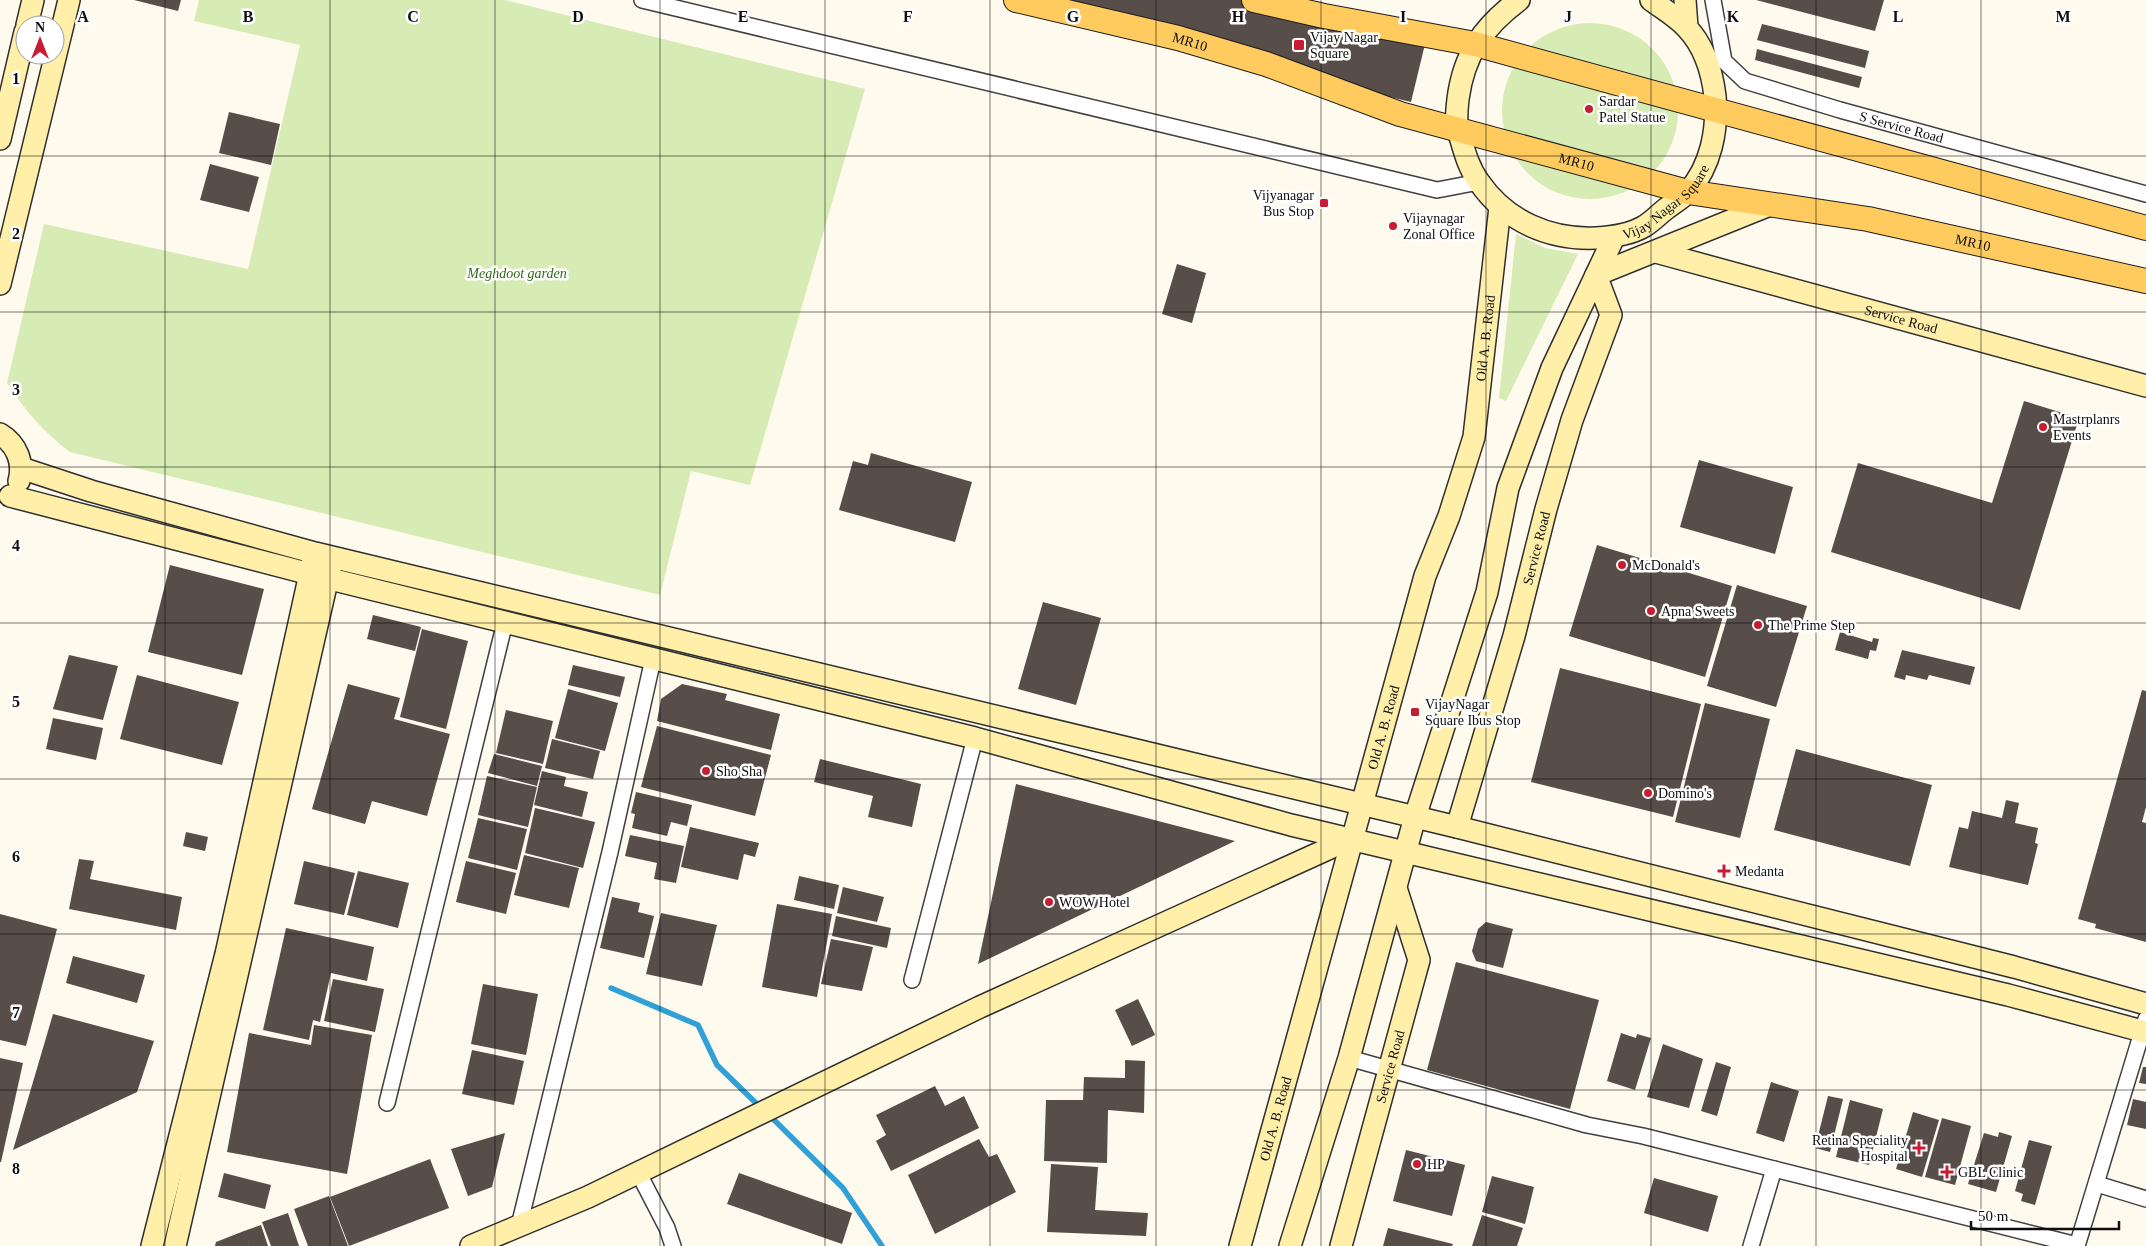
<svg xmlns="http://www.w3.org/2000/svg" width="2146" height="1246" font-family="Georgia,serif">
<style>
.green{fill:#d6ecb4}
.lines{fill:none;stroke-linecap:round;stroke-linejoin:round}
.stream{stroke:#30a1d7;stroke-width:5.5}
.building{fill:#574d49}
.street-casing{stroke:#404040;stroke-width:18}
.secondary-casing{stroke:#2f2f2f;stroke-width:24}
.primary-casing{stroke:#1e1e1e;stroke-width:26}
.street{stroke:#fff;stroke-width:15}
.secondary{stroke:#ffefa9;stroke-width:21}
.primary{stroke:#ffcb5e;stroke-width:24}
.grid{fill:none;stroke:#0d0d0d;stroke-width:1;stroke-opacity:0.55}
.poi-dot{fill:#c71c31;stroke:#fff;stroke-width:2}
.labels{text-anchor:middle;stroke-width:5;stroke-linejoin:round;paint-order:stroke}
.poi-label{font-size:14px;fill:#0d0d0d;stroke:#fff;text-anchor:start}
.street-label{font-size:14px;fill:#0d0d0d;stroke:#fff}
.park-label{font-size:14px;font-style:italic;fill:#306a19;stroke:#fff}
.grid-label{font-size:16px;text-anchor:middle;font-weight:bold;fill:#0d0d0d;stroke:#fff;stroke-width:5;stroke-linejoin:round;paint-order:stroke}
</style>
<rect width="100%" height="100%" fill="#fffaee"/>
<path class="green" d="M199,0h306l360,89 -115,396 -59,-14 -31,124 -590,-143c-27,-20 -45,-42 -63,-69l37,-159 204,45 52,-224 -106,-24z
M1502 111a88 88 0 1 1 176 0a88 88 0 1 1-176 0Z
M1516,234l29,14 33,6 -72,147 -7,-3z"/>
<g class="lines">
<path class="stream" d="M611,988l87,37 19,40 44,43
M768,1114l75,74 39,58"/>
</g>
<path class="building" d="M134,0h47l-3,11z
M1011,0h250l165,40 -15,62 -402,-96z
M1756,0h128l-9,31z
M1762,24l107,27 -4,17 -108,-28z
M1757,49l105,28 -3,11 -104,-28z
M229,112l51,12 -9,41 -52,-12z
M210,164l49,13 -10,35 -49,-12z
M1177,264l29,9 -14,50 -30,-9z
M2024,401l55,17 -59,192 -189,-58 27,-89 134,40z
M871,453l101,29 -17,60 -116,-32 14,-49 15,4z
M1699,460l94,27 -18,67 -95,-27z
M1597,545l135,41 -27,91 -136,-41z
M170,565l94,24 -22,86 -94,-23z
M1737,585l70,21 -31,101 -69,-21z
M1043,602l58,16 -25,87 -58,-16z
M373,615l48,12 -6,24 -48,-12z
M422,629l46,12 -22,88 -46,-12z
M1840,632l32,10 1,-4 6,1 -3,12 -6,-1 -2,9 -33,-9z
M1902,650l73,17 -5,18 -41,-10 -2,5 -21,-5 -1,5 -11,-3z
M69,655l49,11 -15,54 -50,-11z
M573,665l52,12 -5,20 -52,-12z
M1560,668l141,36 -28,113 -142,-35z
M137,675l102,27 -17,63 -102,-26z
M348,684l52,14 -6,21 56,15 -23,82 -55,-15 -7,23 -53,-15z
M682,684l45,10 -2,6 55,14 -9,36 -114,-29 4,-22z
M568,689l50,14 -13,48 -50,-13z
M2142,690l4,1v116l-4,15 4,1v119l-51,-14 1,-4 -18,-5z
M1705,703l65,16 -30,119 -65,-16z
M506,710l47,11 -10,43 -47,-11z
M53,718l50,10 -7,32 -50,-11z
M657,726l114,29 -16,61 -114,-29z
M552,739l48,12 -7,28 -48,-11z
M1796,749l136,36 -22,81 -136,-36z
M494,754l48,12 -5,20 -49,-13z
M820,759l101,25 -9,43 -44,-10 5,-21 -59,-14z
M542,771l24,6 -2,9 24,6 -6,25 -48,-12z
M487,776l50,11 -9,40 -50,-12z
M1016,784l219,57 -257,123z
M636,792l56,13 -5,21 -16,-4 -4,14 -35,-8 3,-14 -4,-1z
M2006,800l13,3 -4,20 23,5 -3,15 3,1 -10,41 -79,-18 10,-40 9,2 4,-18 30,7z
M535,808l60,14 -12,46 -58,-15z
M478,818l49,11 -10,41 -49,-12z
M690,827l69,16 -4,14 -11,-3 -6,26 -57,-13z
M186,832l22,5 -3,14 -22,-5z
M630,835l54,11 -8,37 -22,-4 3,-16 -32,-7z
M524,855l55,13 -10,40 -55,-13z
M79,859l15,2 -4,18 92,18 -6,33 -107,-21z
M304,861l51,12 -11,42 -50,-11z
M466,861l50,12 -10,41 -50,-12z
M358,871l51,12 -11,45 -51,-13z
M799,876l40,9 -5,24 -40,-9z
M843,887l41,10 -7,25 -40,-9z
M612,897l28,6 -2,9 16,4 -10,42 -44,-10z
M777,904l55,10 -15,83 -55,-10z
M661,913l56,12 -15,61 -56,-12z
M0,914l57,15 -31,117 -26,-6z
M836,916l55,12 -4,20 -55,-12z
M1486,922l27,7 -10,39 -27,-7 -4,-10 6,-22z
M286,928l88,19 -7,34 -36,-8 -11,49 -7,-2 -4,20 -46,-10z
M831,939l42,8 -11,44 -41,-7z
M73,956l72,19 -8,28 -71,-20z
M1456,962l143,38 -29,109 -143,-39z
M333,979l51,10 -9,43 -51,-11z
M483,984l55,10 -12,61 -55,-11z
M1138,999l17,36 -23,11 -17,-36z
M53,1014l101,27 -17,51 -124,58z
M314,1025l58,10 -25,139 -120,-22 22,-119 62,12z
M1621,1033l15,5 1,-4 14,4 -16,52 -28,-9z
M1663,1044l40,15 -14,49 -42,-11z
M472,1050l52,11 -10,44 -52,-11z
M0,1058l23,5 -22,99h-1z
M1125,1060l20,1 -1,52 -36,-3 -1,53 -63,-2 2,-61h37l1,-23 41,1z
M1716,1062l15,5 -14,49 -16,-5z
M2143,1067h3v17l-7,-1z
M1771,1082l28,9 -15,51 -28,-9z
M935,1086l10,20 19,-10 15,32 -88,43 -15,-30 10,-6 -10,-20z
M1828,1096l15,3 -13,53 -15,-4z
M2133,1099l13,3v27l-19,-4z
M1850,1100l33,9 -14,56 -33,-8z
M1913,1112l26,8 -17,57 -26,-8z
M1942,1118l29,8 -16,59 -30,-8z
M1999,1132l13,4 -16,56 -28,-8 16,-51 14,4z
M505,1133l-13,54 -24,9 -17,-47z
M979,1139l10,18 8,-3 19,38 -81,42 -27,-59z
M2029,1140l23,6 -17,59 -14,-4 2,-7 -8,-3z
M1406,1150l59,15 -13,51 -59,-15z
M430,1159l19,49 -100,38 -19,-49z
M1051,1164l47,3 -3,43 53,3 -2,23 -99,-4z
M224,1173l47,12 -6,24 -47,-12z
M739,1173l113,40 -10,31 -115,-40z
M1492,1176l42,11 -9,37 -43,-12z
M1654,1178l64,18 -10,36 -64,-19z
M329,1196l19,50h-40l-14,-37z
M288,1213l11,33h-28l-9,-24z
M1482,1215l41,13 -6,18h-45z
M261,1225l7,21h-53l1,-4 28,-11 5,11 -5,-11z
M1388,1228l65,16 -1,2h-69z"/>
<g class="lines">
<defs>
<g id="street">
<path d="M642,0l795,190 42,-8"/>
<path id="s1" d="M1713,0l11,61 21,20 95,29 306,84"/>
<path d="M912,980l63,-242"/>
<path d="M1349,1058l238,67 56,11 434,109"/>
<path d="M387,1103l118,-481"/>
<path d="M638,1172l29,56 6,18"/>
<path d="M2097,1184l49,15"/>
<path d="M519,1226l91,-374 43,-193"/>
<path d="M1751,1246l23,-77"/>
<path d="M2077,1246l69,-227"/>
</g>
<g id="secondary">
<path id="s2" d="M1519,0c-36,27 -55,54 -61,99 -1,11 -3,23 1,34 5,17 9,34 20,49 27,39 70,58 117,56 16,-1 33,-3 47,-11 9,-5 16,-13 24,-19 7,-5 15,-10 21,-16 23,-26 30,-62 27,-96 -3,-25 -10,-49 -28,-68 -10,-11 -24,-19 -36,-28"/>
<path d="M1685,0l2,27"/>
<path d="M27,25l6,-25"/>
<path d="M0,139l25,-107"/>
<path id="s3" d="M1656,252l490,134"/>
<path d="M0,284l69,-284"/>
<path d="M0,434c17,10 24,29 19,47"/>
<path d="M21,468l70,23 224,62 1142,274 557,140 132,37"/>
<path d="M10,496l300,78 665,164 316,87 717,170 138,37"/>
<path id="s4" d="M1457,827l57,-191 32,-127 26,-89 39,-105 -15,-40 176,-71"/>
<path d="M152,1246l74,-292 87,-394"/>
<path d="M175,1246l156,-682"/>
<path d="M471,1246l117,-49 392,-190 372,-169"/>
<path id="s5" d="M1240,1246l185,-670 24,-60 25,-79 26,-230"/>
<path d="M1290,1246l59,-188 66,-241 72,-225 21,-104 44,-120 62,-131"/>
<path id="s6" d="M1341,1246l78,-286 -23,-72"/>
</g>
<g id="primary">
<path id="s7" d="M1016,0l162,38 88,26 134,50 288,78 180,27 278,62"/>
<path d="M1254,0l70,16 151,28 671,184"/>
</g>
</defs>
<use href="#street" class="street-casing"/>
<use href="#secondary" class="secondary-casing"/>
<use href="#primary" class="primary-casing"/>
<use href="#street" class="street"/>
<use href="#secondary" class="secondary"/>
<use href="#primary" class="primary"/>
</g>
<path class="grid" d="M165,0v1246M330,0v1246M495,0v1246M660,0v1246M825,0v1246M990,0v1246M1156,0v1246M1321,0v1246M1486,0v1246M1651,0v1246M1816,0v1246M1981,0v1246M0,156h2146M0,312h2146M0,467h2146M0,623h2146M0,779h2146M0,934h2146M0,1090h2146"/>
<g class="poi-dot">
<rect x="1293" y="39" width="12" height="12" rx="2.5"/>
<circle cx="1589" cy="109" r="5"/>
<rect x="1319" y="198" width="10" height="10" rx="2.5"/>
<circle cx="1393" cy="226" r="5"/>
<circle cx="2043" cy="427" r="5"/>
<circle cx="1622" cy="565" r="5"/>
<circle cx="1651" cy="611" r="5"/>
<circle cx="1758" cy="625" r="5"/>
<rect x="1410" y="707" width="10" height="10" rx="2.5"/>
<circle cx="706" cy="771" r="5"/>
<circle cx="1648" cy="793" r="5"/>
<path d="M1721.5 863.5h5v5h5v5h-5v5h-5v-5h-5v-5h5z"/>
<circle cx="1049" cy="902" r="5"/>
<path d="M1916.5 1140.5h5v5h5v5h-5v5h-5v-5h-5v-5h5z"/>
<circle cx="1417" cy="1164" r="5"/>
<path d="M1944.5 1164.5h5v5h5v5h-5v5h-5v-5h-5v-5h5z"/>
</g>
<g class="labels">
<g class="poi-label">
<text x="1310" y="42">Vijay Nagar<tspan x="1310" dy="16">Square</tspan></text>
<text x="1599" y="106">Sardar<tspan x="1599" dy="16">Patel Statue</tspan></text>
<text x="1314" y="200" text-anchor="end">Vijyanagar<tspan x="1314" dy="16">Bus Stop</tspan></text>
<text x="1403" y="223">Vijaynagar<tspan x="1403" dy="16">Zonal Office</tspan></text>
<text x="2053" y="424">Mastrplanrs<tspan x="2053" dy="16">Events</tspan></text>
<text x="1632" y="570">McDonald's</text>
<text x="1661" y="616">Apna Sweets</text>
<text x="1768" y="630">The Prime Step</text>
<text x="1425" y="709">VijayNagar<tspan x="1425" dy="16">Square Ibus Stop</tspan></text>
<text x="716" y="776">Sho Sha</text>
<text x="1658" y="798">Domino's</text>
<text x="1735" y="876">Medanta</text>
<text x="1059" y="907">WOW Hotel</text>
<text x="1908" y="1145" text-anchor="end">Retina Speciality<tspan x="1908" dy="16">Hospital</tspan></text>
<text x="1427" y="1169">HP</text>
<text x="1958" y="1177">GBL Clinic</text>
</g>
<g class="street-label">
<text dy="5" stroke="none"><textPath href="#s7" startOffset="179">MR10</textPath></text>
<text dy="5" stroke="none"><textPath href="#s1" startOffset="254">S Service Road</textPath></text>
<text dy="5" stroke="none"><textPath href="#s7" startOffset="584">MR10</textPath></text>
<text dy="5" stroke="none"><textPath href="#s2" startOffset="425">Vijay Nagar Square</textPath></text>
<text dy="5" stroke="none"><textPath href="#s7" startOffset="989">MR10</textPath></text>
<text dy="5" stroke="none"><textPath href="#s3" startOffset="254">Service Road</textPath></text>
<text dy="5" stroke="none"><textPath href="#s5" startOffset="942">Old A. B. Road</textPath></text>
<text dy="5" stroke="none"><textPath href="#s4" startOffset="290">Service Road</textPath></text>
<text dy="5" stroke="none"><textPath href="#s5" startOffset="538">Old A. B. Road</textPath></text>
<text dy="5" stroke="none"><textPath href="#s6" startOffset="186">Service Road</textPath></text>
<text dy="5" stroke="none"><textPath href="#s5" startOffset="132">Old A. B. Road</textPath></text>
</g>
<g class="park-label">
<text x="517" y="278">Meghdoot garden</text>
</g>
</g>
<g class="grid-label">
<text x="83" y="22">A</text>
<text x="248" y="22">B</text>
<text x="413" y="22">C</text>
<text x="578" y="22">D</text>
<text x="743" y="22">E</text>
<text x="908" y="22">F</text>
<text x="1073" y="22">G</text>
<text x="1238" y="22">H</text>
<text x="1403" y="22">I</text>
<text x="1568" y="22">J</text>
<text x="1733" y="22">K</text>
<text x="1898" y="22">L</text>
<text x="2063" y="22">M</text>
<text x="16" y="84">1</text>
<text x="16" y="239">2</text>
<text x="16" y="395">3</text>
<text x="16" y="551">4</text>
<text x="16" y="707">5</text>
<text x="16" y="862">6</text>
<text x="16" y="1018">7</text>
<text x="16" y="1174">8</text>
</g>
<g transform="translate(40 40)"><circle r="24" fill="#ffffff" stroke="#9e9e9e"/>
<path d="M0-4L9 19L0 12L-9 19Z" fill="#c71c31"/>
<text y="-8" font-size="14" font-weight="bold" text-anchor="middle" fill="#0d0d0d">N</text>
</g>
<path d="M1971 1221v8h148v-8" fill="none" stroke="#0d0d0d" stroke-width="2.5"/>
<text x="1978" y="1221" font-size="15" fill="#0d0d0d" stroke="#ffffff" stroke-width="4" paint-order="stroke">50 m</text>
</svg>
